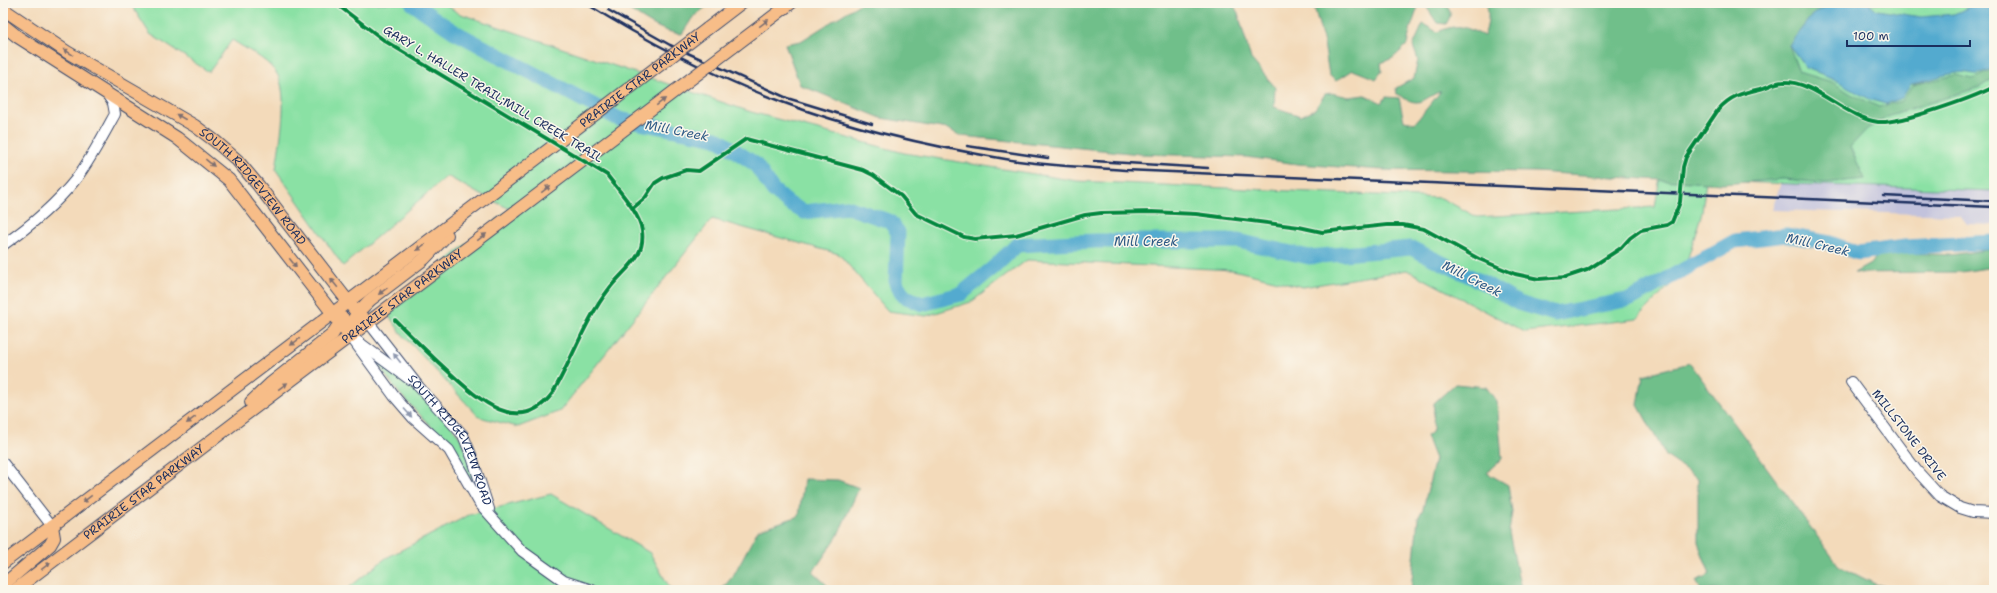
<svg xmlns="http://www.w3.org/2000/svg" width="1997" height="593" font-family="'Shantell Sans',sans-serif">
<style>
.industrial{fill:#c2c2dc}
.green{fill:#8ae1a4;stroke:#528881}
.forest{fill:#6fbf8a;stroke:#457774}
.water{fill:#52aacf;stroke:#366c96}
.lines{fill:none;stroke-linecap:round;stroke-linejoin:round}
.river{stroke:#52aacf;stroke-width:15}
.minor-casing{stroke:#3b496c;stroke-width:12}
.major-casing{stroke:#3b496c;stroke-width:14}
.minor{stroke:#fff;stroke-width:10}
.major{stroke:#f7bd88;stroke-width:12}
.rail{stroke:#1b2f5e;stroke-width:2.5}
.major-bridge-casing{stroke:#3b496c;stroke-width:14;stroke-linecap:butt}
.major-bridge{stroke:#f7bd88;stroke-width:12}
.cycleway-casing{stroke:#fbf7ec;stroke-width:6}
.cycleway{stroke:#00873e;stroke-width:4}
.oneway{fill:#7e6f71}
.oneway2{fill:#8d97ae}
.labels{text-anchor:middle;stroke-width:3;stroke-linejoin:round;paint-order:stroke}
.street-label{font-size:12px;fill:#1b2f5e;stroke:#fbf7ec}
.water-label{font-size:13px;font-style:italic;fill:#2e5a86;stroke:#fbf7ec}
</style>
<rect width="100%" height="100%" fill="#fbf7ec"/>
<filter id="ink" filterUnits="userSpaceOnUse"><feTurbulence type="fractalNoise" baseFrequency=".025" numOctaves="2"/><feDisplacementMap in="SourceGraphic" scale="8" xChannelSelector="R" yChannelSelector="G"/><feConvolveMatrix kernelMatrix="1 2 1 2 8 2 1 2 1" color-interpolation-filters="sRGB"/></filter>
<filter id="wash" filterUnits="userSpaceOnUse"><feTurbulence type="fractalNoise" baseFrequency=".012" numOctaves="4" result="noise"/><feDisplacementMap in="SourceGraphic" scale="16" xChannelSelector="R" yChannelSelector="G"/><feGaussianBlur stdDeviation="0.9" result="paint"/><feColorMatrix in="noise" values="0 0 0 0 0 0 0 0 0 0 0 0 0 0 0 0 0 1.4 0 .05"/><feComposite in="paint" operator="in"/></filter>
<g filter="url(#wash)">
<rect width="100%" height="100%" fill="#f3daba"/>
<path class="industrial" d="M1781,182l213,9v34l-27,-1 -7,-9 -188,-5z"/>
<path class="green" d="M130,3h313l15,10 293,99 153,41 173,28 364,17 36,19 178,-10 9,-54 87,-150h243v188l-288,-10 -4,31 -18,59 -47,48 -112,13 -118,-62 -104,17 -70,-17 -206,-10 -56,42 -45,14 -38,-5 -49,-57 -127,-35 -152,192 -42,16 -39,-10 -78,-84 -16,-23 125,-101 -31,-15 -32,-18 -104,90 -67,-96c3,-25 15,-80 -1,-99 -10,-13 -29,-22 -43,-31l-23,32 -59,-38z
M371,356c28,22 78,57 93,89 7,16 12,35 18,52l-34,-53 -48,-50z
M551,494l99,59 21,37h-325l40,-32 83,-43z"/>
<path class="forest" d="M618,3h93l-18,14 -11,17c-24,-2 -43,-19 -64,-31z
M861,3h371l6,10 13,46 24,28 -1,20 27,9 14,-7 10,-15 6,-1 18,4 16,-2 17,8 4,-6 13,1 5,23 11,2 26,-32c-21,9 -20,18 -44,3l-1,-6 18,-10 4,-18 -5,-14 10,-22 14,8c23,-9 26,-6 47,4 4,-10 6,-23 2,-33h346l-43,42 10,27 33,10 19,12 28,13 23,-6 11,-16 43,-10 17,4 21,-9v8l-14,9 -87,27 -26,15 -17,18 15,32 -41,4 -41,-4 -60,5 -187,-12 -153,-2 -86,-6 -51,-7 -106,-3 -179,-18 -13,-7 -67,-11 -81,-33 -15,-41 16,-3z
M1316,3h99l2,7 -7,20 -3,15 -14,13 -12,5 1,8 -6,8 -23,-9 -17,11 -7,-6 -5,-32 -9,-33z
M1424,3h22c5,9 6,12 0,21l-9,-1z
M1994,249v18l-33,5 -107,1 18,-10 4,-6 31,-4 43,2z
M1690,363l149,203 36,18 28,6h-202l-5,-9 14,-7 -12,-31v-65l-32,-22 -28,-51 5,-30z
M1455,384l31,3 11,15 5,57 -15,14 21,12 4,27 -3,20 12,58h-110l7,-72 5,-9 12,-50 -9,-23 7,-5 1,-28z
M804,479l34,1 21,8 -22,49 -24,35 19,18h-111l12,-14 25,-46 41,-14z"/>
<path class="water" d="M1832,3h37l8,7 44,7 33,-3 25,-11 15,1v64c-20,12 -21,2 -39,5 -15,2 -29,9 -44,11l-9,14 -16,6 -15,-4 -39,-22 -26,-10 -17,-23 23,-30z"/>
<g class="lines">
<path class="river" d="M412,3l41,28 166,88 97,19 39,26 18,26 15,13 16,9 43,-5 42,14 9,11 -2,51 8,13 18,8 39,-10 32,-26 24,-23 78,-4h143l71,16 102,-9 73,35 34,20 37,11 76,-15 104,-58 51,-6 44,8 28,10 47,-6 89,-5"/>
</g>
</g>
<g filter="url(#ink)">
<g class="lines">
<defs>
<g id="minor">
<path d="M3,245c26,-18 53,-41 73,-66 15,-20 27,-43 39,-65l-2,-11 -7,-10"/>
<path id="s1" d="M369,323l50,64 44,48 9,22 17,52"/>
<path d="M351,337l43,59 19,22 36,32 31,54 42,47 42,30 28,9"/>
<path d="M356,340l53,39"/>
<path d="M1851,382l66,89 23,25 20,12 13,4 21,1"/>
<path d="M3,463l49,63"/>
</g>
<g id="major">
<path id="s2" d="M3,9l64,43 128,74 20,15 22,19 21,25 99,128 12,10"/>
<path d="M3,25l15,12 159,101 52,42 122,157"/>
<path d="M707,29l34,-26"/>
<path d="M737,44l54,-41"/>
<path d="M351,337v-13l6,-11 13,-13 54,-41 23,-24"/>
<path d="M251,402l19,-18 62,-49 11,-17"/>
<path d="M3,563l482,-365"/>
<path d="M3,585l47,-40 4,-7 -2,-12"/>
<path id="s3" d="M15,590l226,-172 274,-206"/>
</g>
</defs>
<use href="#minor" class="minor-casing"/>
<use href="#major" class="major-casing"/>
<use href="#minor" class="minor"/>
<use href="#major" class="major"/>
<path class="rail" d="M585,3c63,39 128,73 197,99 73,28 152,45 229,58 37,6 76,7 114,10l869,37
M608,10l62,35 117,53 85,26
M967,146l81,12
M1094,161l114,7
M1883,196l111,5"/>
<defs>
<g id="major-bridge">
<path id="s4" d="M485,198l222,-169"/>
<path d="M515,212l222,-168"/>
</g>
</defs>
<use href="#major-bridge" class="major-bridge-casing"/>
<use href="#major-bridge" class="major-bridge"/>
<defs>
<path id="cycleway" d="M335,3l50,38 222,134c11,15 33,38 35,56 4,27 -19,39 -33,58 -24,31 -37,71 -57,105 -33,43 -74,5 -102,-21 -19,-17 -37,-35 -55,-53
M633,208l12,-10 10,-15 8,-5 23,-8 13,1 47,-32 117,31 10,5 28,21 15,18 48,23 11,2 41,-4 69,-20 16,-2 51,-1 44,2 103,13 23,5 65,-7h16l21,4 55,30 36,15 24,5 27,-2 21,-7 34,-22 9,-10 11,-8 26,-5 5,-3 8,-20 3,-35 3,-10 32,-47c12,-14 24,-17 42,-21 8,-2 15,-7 23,-7 31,-2 63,36 95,40 23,2 94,-24 116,-35"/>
</defs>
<use href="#cycleway" class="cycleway-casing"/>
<use href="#cycleway" class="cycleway"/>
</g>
<defs><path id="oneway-solid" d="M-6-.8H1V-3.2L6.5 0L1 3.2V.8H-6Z"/></defs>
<g class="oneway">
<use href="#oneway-solid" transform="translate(764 23) rotate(-37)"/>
<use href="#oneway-solid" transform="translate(68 52) rotate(-149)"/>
<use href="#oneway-solid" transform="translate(661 102) rotate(-37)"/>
<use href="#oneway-solid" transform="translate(181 117) rotate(-150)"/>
<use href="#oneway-solid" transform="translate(210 163) rotate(39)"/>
<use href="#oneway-solid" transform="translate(546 189) rotate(-37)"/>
<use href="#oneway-solid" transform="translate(482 237) rotate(-37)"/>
<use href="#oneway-solid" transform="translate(421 247) rotate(143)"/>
<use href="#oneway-solid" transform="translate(293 263) rotate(52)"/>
<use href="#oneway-solid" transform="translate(334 283) rotate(-129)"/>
<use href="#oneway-solid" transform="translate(383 291) rotate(143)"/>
<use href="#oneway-solid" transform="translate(295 342) rotate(144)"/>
<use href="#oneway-solid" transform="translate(283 386) rotate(-36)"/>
<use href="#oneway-solid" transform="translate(191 420) rotate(143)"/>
<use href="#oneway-solid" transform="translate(87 499) rotate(143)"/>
<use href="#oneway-solid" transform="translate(46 566) rotate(-37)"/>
</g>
<g class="oneway2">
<use href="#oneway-solid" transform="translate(397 358) rotate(-128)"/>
<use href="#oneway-solid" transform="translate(408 413) rotate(48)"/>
</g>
</g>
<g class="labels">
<g class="street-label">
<text dy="4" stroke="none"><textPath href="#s4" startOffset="195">PRAIRIE STAR PARKWAY</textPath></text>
<text transform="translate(493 94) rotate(31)" y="4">GARY L. HALLER TRAIL;MILL CREEK TRAIL</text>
<text dy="4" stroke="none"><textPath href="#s2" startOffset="309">SOUTH RIDGEVIEW ROAD</textPath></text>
<text dy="4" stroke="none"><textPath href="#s3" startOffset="486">PRAIRIE STAR PARKWAY</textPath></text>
<text transform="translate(1909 435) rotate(52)" y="4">MILLSTONE DRIVE</text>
<text dy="4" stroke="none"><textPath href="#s1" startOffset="144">SOUTH RIDGEVIEW ROAD</textPath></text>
<text dy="4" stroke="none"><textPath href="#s3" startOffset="162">PRAIRIE STAR PARKWAY</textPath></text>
</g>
<g class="water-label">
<text transform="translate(677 130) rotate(11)" y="5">Mill Creek</text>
<text x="1146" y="246">Mill Creek</text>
<text transform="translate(1818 244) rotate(13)" y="5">Mill Creek</text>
<text transform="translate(1472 278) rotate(27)" y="5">Mill Creek</text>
</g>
</g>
<rect width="1997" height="593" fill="none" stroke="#fbf7ec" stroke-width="16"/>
<path d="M1847 40v6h123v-6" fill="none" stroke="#1b2f5e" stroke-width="2"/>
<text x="1853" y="40" font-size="12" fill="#1b2f5e" stroke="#fbf7ec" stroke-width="3" paint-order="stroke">100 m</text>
</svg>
